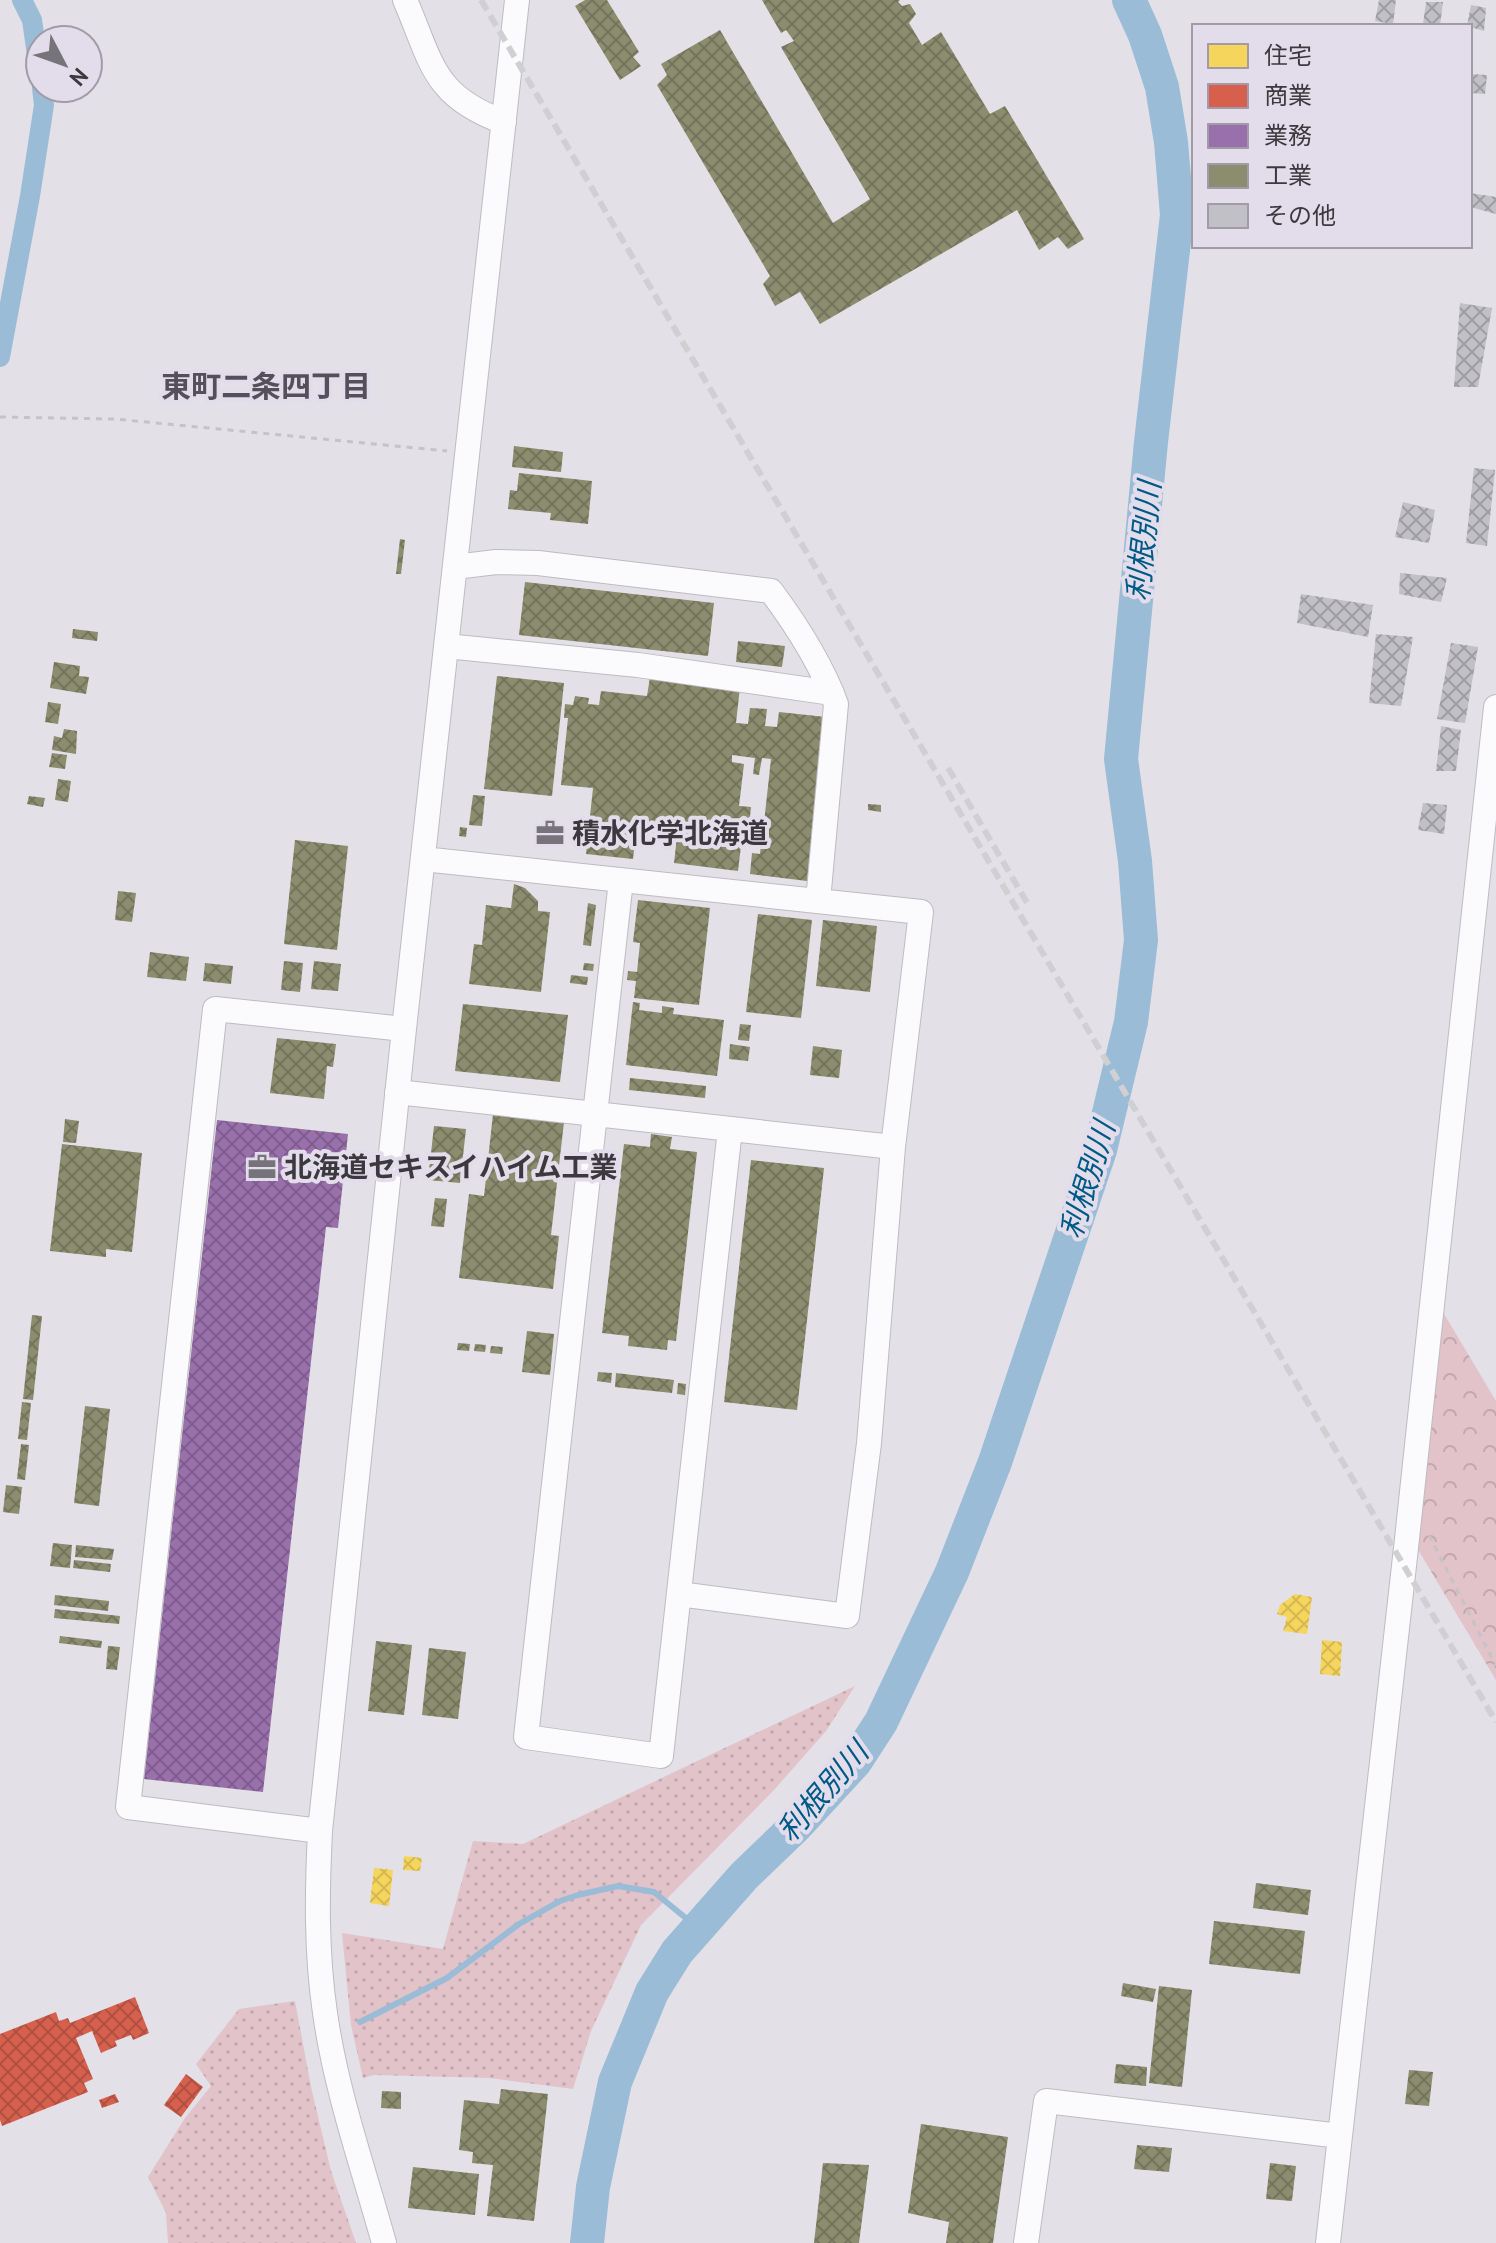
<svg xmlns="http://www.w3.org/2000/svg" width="1496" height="2243" font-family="'PT Sans','Noto Sans JP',sans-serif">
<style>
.grass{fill:url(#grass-dots)}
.forest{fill:url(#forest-crowns)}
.homes{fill:url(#homes-cross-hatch)}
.shops{fill:url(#shops-cross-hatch)}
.offices{fill:url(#offices-cross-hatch)}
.industry{fill:url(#industry-cross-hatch)}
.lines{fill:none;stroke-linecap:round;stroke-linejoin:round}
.stream{stroke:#9abcd6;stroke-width:6}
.canal{stroke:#9abcd6;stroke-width:20}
.river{stroke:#9abcd6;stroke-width:34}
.building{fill:url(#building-cross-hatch)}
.minor-casing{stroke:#bebbc1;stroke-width:26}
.path{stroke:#c4c3c6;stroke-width:3;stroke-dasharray:6 6;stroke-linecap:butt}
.minor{stroke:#fbfafc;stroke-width:24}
.rail{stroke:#d0cfd2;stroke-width:6;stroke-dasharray:12 6;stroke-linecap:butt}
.labels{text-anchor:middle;stroke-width:8;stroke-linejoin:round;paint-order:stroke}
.poi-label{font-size:28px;font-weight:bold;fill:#3b383e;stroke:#e3ddeb;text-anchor:start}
.neighbourhood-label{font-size:30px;font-weight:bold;fill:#544f5b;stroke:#e3ddeb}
.water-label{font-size:30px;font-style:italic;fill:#005a86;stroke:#e3ddeb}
</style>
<defs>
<pattern id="grass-dots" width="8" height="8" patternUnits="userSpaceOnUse" patternTransform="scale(2)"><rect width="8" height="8" fill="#e1c3c9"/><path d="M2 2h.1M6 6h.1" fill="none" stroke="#c2a8ae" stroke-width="1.8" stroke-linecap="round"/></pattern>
<pattern id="forest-crowns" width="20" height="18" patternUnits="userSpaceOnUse" patternTransform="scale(2)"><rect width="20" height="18" fill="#e1c3c9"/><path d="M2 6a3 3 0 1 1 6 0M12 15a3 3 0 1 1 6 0" fill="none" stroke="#c2a8ae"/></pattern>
<pattern id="homes-cross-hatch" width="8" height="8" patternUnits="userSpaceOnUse" patternTransform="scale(2)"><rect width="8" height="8" fill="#f6d55c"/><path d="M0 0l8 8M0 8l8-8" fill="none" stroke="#d4b851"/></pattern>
<pattern id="shops-cross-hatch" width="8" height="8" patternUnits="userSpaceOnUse" patternTransform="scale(2)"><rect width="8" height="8" fill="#d6604d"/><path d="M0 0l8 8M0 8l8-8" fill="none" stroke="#af5041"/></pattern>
<pattern id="offices-cross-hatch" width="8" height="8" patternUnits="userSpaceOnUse" patternTransform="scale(2)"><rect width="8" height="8" fill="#9970ab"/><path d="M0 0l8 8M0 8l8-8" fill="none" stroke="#7e5d8d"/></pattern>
<pattern id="industry-cross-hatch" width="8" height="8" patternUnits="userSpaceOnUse" patternTransform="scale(2)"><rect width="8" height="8" fill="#8c8c6e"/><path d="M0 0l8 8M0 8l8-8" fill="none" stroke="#74735c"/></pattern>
<pattern id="building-cross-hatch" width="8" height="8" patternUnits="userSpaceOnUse" patternTransform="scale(2)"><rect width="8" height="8" fill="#c1c0c6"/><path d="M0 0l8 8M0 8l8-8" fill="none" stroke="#9e9da2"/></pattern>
</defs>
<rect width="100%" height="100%" fill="#e4e0e8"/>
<path class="grass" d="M855,1686l-29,45 -52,59 -133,135 -50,106 -18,58 -83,-11 -116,-3 -11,3 -12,-53 -9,-92 101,16 30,-108 50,3z
M295,2001l16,86 20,84 25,72h-188l-2,-30 -18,-36 37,-59 26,-32 -15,-22 43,-55z"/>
<path class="forest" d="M1440,1307l56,94v279l-79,-132z"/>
<path class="homes" d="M1295,1594l17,3 -5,37 -24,-3 4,-14 -10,-3 3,-9z
M1322,1640l20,2 -2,34 -20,-2z
M404,1856l18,2 -2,13 -17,-1z
M374,1868l19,2 -4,36 -19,-3z"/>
<path class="shops" d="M135,1997l14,36 -16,7 -2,-5 -16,6 2,5 -16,7 -9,-22 -16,7 17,41 -9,4 4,9 -86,34 -2,-6v-86l56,-22 3,9 9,-3 2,5z
M186,2074l17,13 -22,30 -17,-12z
M115,2094l4,8 -17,6 -3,-8z"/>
<path class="offices" d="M217,1120l131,14 -10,94 -12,-1 -63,565 -119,-13z"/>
<path class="industry" d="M585,0h22l32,52 -6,5 8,9 -21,14 -45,-74z
M762,0h138l-2,2 4,4 8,-2 6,10 -7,9 13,22 19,-13 49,82 15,-8 79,133 -16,10 -10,-12 -19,13 -22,-40 -197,114 -20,-32 -25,14 -12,-22 7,-8 -113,-191 10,-10 -6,-11 59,-34 113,193 37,-24 -89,-152 13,-6 -8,-11 -5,3z
M514,446l49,6 -2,20 -49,-5z
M519,473l73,8 -4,43 -38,-4 1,-7 -43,-4 2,-19 7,1z
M400,539l5,1 -4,34h-5z
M525,582l189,21 -6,53 -189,-21z
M73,629l25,3 -1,9 -25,-3z
M738,641l47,5 -3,21 -46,-5z
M54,662l26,4 -1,10 10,1 -3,17 -36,-6z
M497,676l67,7 -12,113 -68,-7z
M650,677l90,10 -4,36 12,1 2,-16 17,1 -2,17 12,1 2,-15 47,5 -19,164 -57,-7 2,-21 8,1 1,-10h-7l2,-13 7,1 8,-73 -9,-1 -3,17 -6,-1 2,-16 -23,-3v7l12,2 -5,42 12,1 -4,39h-6l-3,25 -64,-8 3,-27 -41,-5 -3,28 -47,-5 7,-66 -32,-3 7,-67h-4l1,-14 8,1 2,-9 14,2 -1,6 11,1 2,-14 46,5z
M48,702l13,2 -3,20 -13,-2z
M64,729l13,2 -1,23 -24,-4 2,-14 8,2z
M52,753l15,2 -2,14 -16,-2z
M58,779l13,2 -3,21 -13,-2z
M473,795l12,1 -3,30 -13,-1z
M29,796l16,2 -2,9 -16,-3z
M868,804l13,1v7l-13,-2z
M460,827l7,1 -1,9 -7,-1z
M295,840l53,6 -11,104 -53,-6z
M514,884l11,4 13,13v10l12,1 -9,80 -72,-8 5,-40 8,1 4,-40 25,3z
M118,891l18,2 -4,29 -17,-2z
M638,900l72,8 -11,97 -65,-7 2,-17 -9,-1 1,-9 9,1 3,-29 -7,-1z
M588,903l8,2 -5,41 -8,-1z
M758,914l54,6 -11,98 -55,-6z
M823,920l54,6 -7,66 -54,-6z
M150,952l39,5 -3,24 -39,-4z
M284,961l19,2 -3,29 -19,-2z
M314,961l27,3 -3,27 -27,-2z
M205,963l28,3 -2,18 -28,-3z
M584,963l10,1 -1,7 -10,-1z
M571,975l17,2 -1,8 -17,-2z
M633,1002l7,1 -1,7 23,3v-7l12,2 -1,6 51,6 -7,56 -91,-11z
M463,1004l105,11 -8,67 -105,-11z
M740,1024l11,1 -2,16 -11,-1z
M277,1038l59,6 -3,23 -6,-1 -3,33 -54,-6z
M730,1044l20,3 -2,14 -19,-2z
M813,1046l29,4 -3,28 -29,-3z
M630,1078l76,8 -1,12 -76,-8z
M493,1114l71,8 -13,113 8,1 -6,53 -94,-11 10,-84 15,2z
M65,1119l14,2 -3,22 -13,-1z
M434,1126l32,3 -6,54 -32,-3z
M651,1134l21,3 -2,12 27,3 -21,189 -8,-1 -1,10 -39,-4 1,-10 -27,-3 22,-189 26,3z
M62,1144l80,9 -10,99 -26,-3v8l-56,-6z
M751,1160l73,8 -27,242 -73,-8z
M435,1198l12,1 -3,28 -13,-1z
M32,1315l10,1 -9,84 -10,-1z
M527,1331l27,3 -4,41 -28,-3z
M458,1343l12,1 -1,7 -12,-1z
M475,1344l11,1 -1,7 -11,-1z
M491,1346l12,1 -1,7 -12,-1z
M598,1372l14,1 -1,10 -14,-2z
M616,1373l58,7 -2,13 -57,-6z
M678,1383l8,1 -1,11 -8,-1z
M22,1402l9,1 -4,37 -9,-1z
M85,1406l25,3 -11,97 -25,-3z
M21,1444l8,1 -4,35 -8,-1z
M6,1485l16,2 -3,27 -16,-2z
M53,1543l19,2 -2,23 -20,-2z
M76,1545l38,4 -2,11 -37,-3z
M74,1560l37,4 -1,8 -37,-4z
M55,1595l54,6 -1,10 -54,-6z
M55,1609l65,7 -1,8 -65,-6z
M60,1636l42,5 -1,7 -42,-5z
M376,1641l36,4 -8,70 -36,-4z
M108,1646l12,1 -3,23 -11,-1z
M429,1648l37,4 -8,67 -36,-4z
M1256,1883l55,7 -3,25 -55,-7z
M1214,1921l91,10 -5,43 -91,-10z
M1123,1983l33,6 -3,13 -32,-6z
M1159,1986l33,4 -10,97 -33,-4z
M1116,2064l31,3 -1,19 -32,-3z
M1409,2070l24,2 -4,34 -24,-2z
M501,2089l47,5 -14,127 -47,-5 6,-51 -21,-2 1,-11 -14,-2 5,-50 35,4z
M382,2091l19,1v17l-20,-1z
M921,2124l87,13 -15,106h-47l3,-21 -41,-9z
M1137,2145l35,3 -3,24 -35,-3z
M823,2163l46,2 -10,78h-45z
M1270,2163l26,3 -4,35 -26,-2z
M413,2167l66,7 -4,41 -67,-7z"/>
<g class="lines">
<path class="stream" d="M360,2022l87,-44 72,-54 41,-23 18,-6 40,-9 36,6 44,36"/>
<path class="canal" d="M22,0l10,20 8,56
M0,357l30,-161 14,-91 -2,-17"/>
<path class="river" d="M587,2243l6,-56 22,-105 37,-90 25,-40 67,-76 52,-50 59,-64 26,-40 71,-150 43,-110 105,-312 31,-128 10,-82 -6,-79 -14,-102 30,-317 26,-227 -6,-73 -9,-55 -17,-52 -16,-35"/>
</g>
<path class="building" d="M1379,0h17l-3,24 -18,-3z
M1426,2h17l-3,24 -17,-2z
M1471,5l15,3 -2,23 -17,-5z
M1470,74l17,1 -2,19 -15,-1z
M1470,193l26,4v17l-26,-7z
M1460,303l32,5 -14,79h-24z
M1474,468l21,2 -8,76 -21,-3z
M1403,502l32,8 -6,33 -34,-6z
M1400,573l47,5 -6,24 -42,-8z
M1301,594l72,11 -5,32 -71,-14z
M1376,634l37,3 -12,69 -32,-3z
M1451,643l27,4 -13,76 -28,-4z
M1441,726l20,4 -5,41h-20z
M1423,803l24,2 -3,29 -26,-4z"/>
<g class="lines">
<defs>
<path id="minor" d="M405,0c27,62 27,96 99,122
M455,567l41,-5 42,1 233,28c26,35 50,72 65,113l-18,197
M446,646l192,19 194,28
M621,880l-95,857 135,19 69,-627
M397,1092l496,55 28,-235 -498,-53
M679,1594l168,22 22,-173 24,-296
M320,1831l-192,-24 87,-798 189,20
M384,2243c-21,-76 -48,-152 -59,-230 -9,-61 -8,-121 -5,-182l84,-802 113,-1029
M1026,2243l20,-142 294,35
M1328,2243l78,-695 90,-841"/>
</defs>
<use href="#minor" class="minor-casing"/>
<path class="path" d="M0,417l115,2 332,32
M1429,1535l67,131"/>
<use href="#minor" class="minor"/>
<path class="rail" d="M481,0l1015,1722
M948,768l81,138"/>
</g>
<defs>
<symbol id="office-bare" viewBox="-9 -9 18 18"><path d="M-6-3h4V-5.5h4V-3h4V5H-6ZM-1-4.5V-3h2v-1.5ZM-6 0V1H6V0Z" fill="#76737a" stroke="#e3ddeb" stroke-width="2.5" paint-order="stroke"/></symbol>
</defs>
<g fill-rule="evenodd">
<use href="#office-bare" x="530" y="813" width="40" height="40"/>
<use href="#office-bare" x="242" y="1147" width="40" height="40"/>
</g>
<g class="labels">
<g class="poi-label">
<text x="572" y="843">積水化学北海道</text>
<text x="284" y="1177">北海道セキスイハイム工業</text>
</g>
<g class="neighbourhood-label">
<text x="266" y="397">東町二条四丁目</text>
</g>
<g class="water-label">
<text transform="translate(1144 541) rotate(-84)" y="10">利根別川</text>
<text transform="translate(1088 1180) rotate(-73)" y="10">利根別川</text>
<text transform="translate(823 1792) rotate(-49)" y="10">利根別川</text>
</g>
</g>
<rect x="1192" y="24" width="280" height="224" fill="#e3ddeb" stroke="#a09ba6" stroke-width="2"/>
<rect x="1208" y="44" width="40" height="24" fill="#f6d55c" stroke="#a09ba6" stroke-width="2"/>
<text x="1264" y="64" font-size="24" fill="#3b383e">住宅</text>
<rect x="1208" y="84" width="40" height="24" fill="#d6604d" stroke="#a09ba6" stroke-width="2"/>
<text x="1264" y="104" font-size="24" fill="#3b383e">商業</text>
<rect x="1208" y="124" width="40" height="24" fill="#9970ab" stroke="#a09ba6" stroke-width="2"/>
<text x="1264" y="144" font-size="24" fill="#3b383e">業務</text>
<rect x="1208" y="164" width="40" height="24" fill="#8c8c6e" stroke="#a09ba6" stroke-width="2"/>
<text x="1264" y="184" font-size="24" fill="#3b383e">工業</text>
<rect x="1208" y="204" width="40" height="24" fill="#c1c0c6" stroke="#a09ba6" stroke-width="2"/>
<text x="1264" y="224" font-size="24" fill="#3b383e">その他</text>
<g transform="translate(64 64) rotate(131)"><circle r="38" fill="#e3ddeb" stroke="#a09ba6" stroke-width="2"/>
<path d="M0-6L14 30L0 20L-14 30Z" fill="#76737a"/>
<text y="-12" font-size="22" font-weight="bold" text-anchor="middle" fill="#3b383e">N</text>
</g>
</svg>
